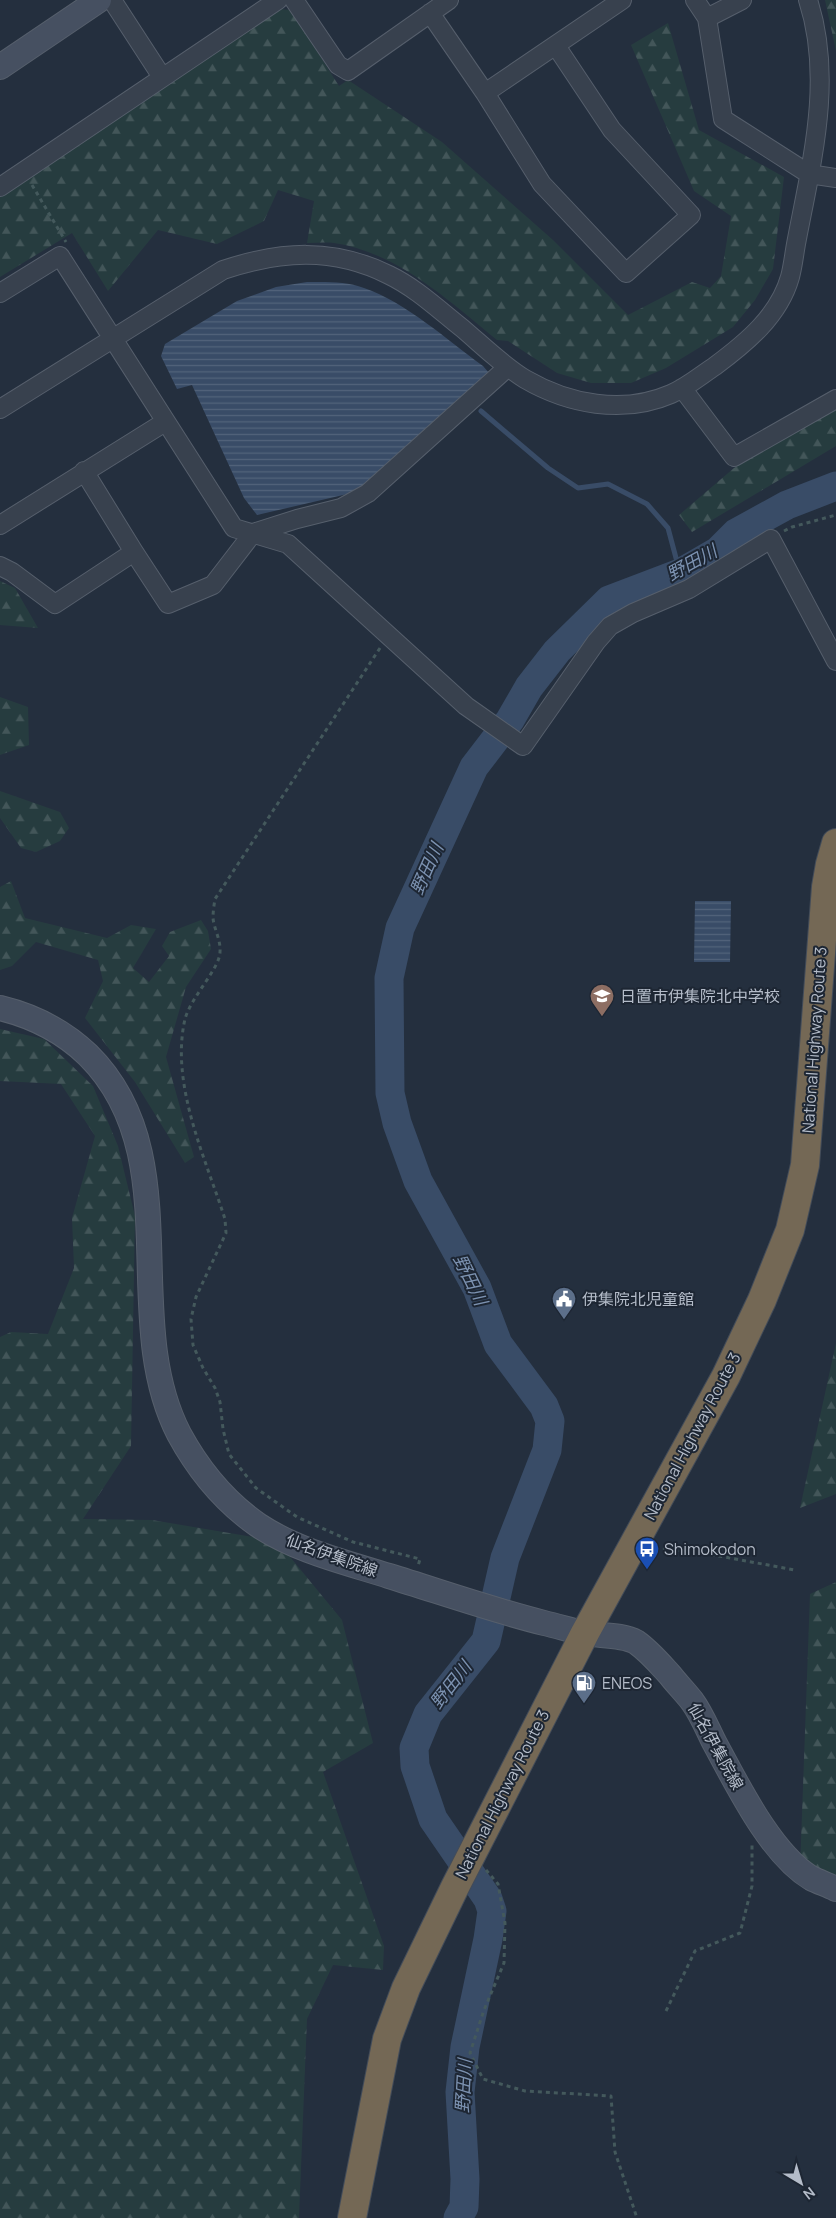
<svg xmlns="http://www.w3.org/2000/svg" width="836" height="2218" font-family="Manrope,'Noto Sans JP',sans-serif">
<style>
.forest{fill:url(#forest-firs)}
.water{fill:url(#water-rules)}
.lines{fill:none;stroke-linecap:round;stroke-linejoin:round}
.stream{stroke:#394c67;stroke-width:5}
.river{stroke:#394c67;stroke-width:29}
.street-casing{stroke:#565f6c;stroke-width:20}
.secondary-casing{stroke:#565f6c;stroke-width:26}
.highway-casing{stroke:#434c59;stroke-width:30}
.path{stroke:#44595c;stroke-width:3;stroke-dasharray:4 4;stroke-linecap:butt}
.street{stroke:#38414e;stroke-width:18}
.secondary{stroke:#465061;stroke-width:24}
.highway{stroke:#746855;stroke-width:28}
.labels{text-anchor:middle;stroke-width:4;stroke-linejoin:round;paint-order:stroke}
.poi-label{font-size:16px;fill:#b4bcc9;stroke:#1d2633;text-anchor:start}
.street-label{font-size:16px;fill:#b4bcc9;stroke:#1d2633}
.water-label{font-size:18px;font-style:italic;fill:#7c92b1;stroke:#1d2633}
</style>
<defs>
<pattern id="forest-firs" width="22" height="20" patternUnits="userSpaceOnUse" patternTransform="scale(1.25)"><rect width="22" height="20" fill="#263c3f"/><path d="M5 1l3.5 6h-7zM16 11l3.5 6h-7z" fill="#435659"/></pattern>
<pattern id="water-rules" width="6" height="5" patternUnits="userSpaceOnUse" patternTransform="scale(1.25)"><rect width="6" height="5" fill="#394c67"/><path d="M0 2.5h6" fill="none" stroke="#53647b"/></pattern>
</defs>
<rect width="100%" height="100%" fill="#242f3e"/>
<path class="forest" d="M825,0h11v51z
M279,9l12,1 48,76 9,-6 94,62 111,98 75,75 64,-33 18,6 11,-12 10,-60 -37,-25 -63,-146 37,-22 31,107 85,47 -11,92 -18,31 -22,27 -67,41 -35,15h-40l-34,-10 -49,-32 -11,-1c-48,-39 -100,-88 -163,-97 -9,-1 -18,0 -27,0l7,-42 -36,-11 -14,31 -47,23 -59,-14 -50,61 -36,-58 -72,44v-82z
M836,408v38l-144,86 -13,-17 55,-47z
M0,581l15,7 23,40 -38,-3z
M0,697l28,10 1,38 -29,10z
M0,791l60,21 9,16 -9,13 -24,11 -15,-4 -21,-30z
M11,881l14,37 82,20 24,-13 25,4 -23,39 16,14 20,-26 -7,-10 8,-14 31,-12 7,11 3,18 -25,38 -20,70 28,100 -9,6 -50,-81 -50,-64 18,-37 -5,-21 -62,-18 -24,24 -12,4v-83z
M0,1029l44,10 49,47 25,60 17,70 -4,230 -48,73 69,1 125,21 65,79 31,123 -50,29 61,174 -1,24 -50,-5 -26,54 -8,199h-299v-881l11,-5 37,2 26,-66 -2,-50 23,-82 -34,-52 -61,-3z
M836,1343v151l-36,14z
M836,1582v297l-36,-10 10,-275z"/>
<path class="water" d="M307,282c19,0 39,-1 57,6 43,15 83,52 119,78l6,7 -133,119 -99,23 -13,-17 -52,-113 -15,4 -16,-33 4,-12 72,-43 39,-14z
M695,901h36l-1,61h-36z"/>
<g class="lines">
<path class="stream" d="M481,411l67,57 30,20 30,-4 39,20 21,24 12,45"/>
<path class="river" d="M458,2218l6,-11 1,-28 -5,-87 5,-45 23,-108 4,-28 -4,-12 -55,-80 -18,-53 -1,-18 14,-34 58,-73 19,-83 42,-108 3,-29 -6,-15 -46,-62 -21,-56 -59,-107 -21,-58 -7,-30 -1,-115 11,-50 74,-161 36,-47 19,-33 28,-36 52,-51 71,-27 38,-22 18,-18 51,-28 49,-19"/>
<defs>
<path id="street" d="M112,0l50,77
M294,0l44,65 10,6 101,-71
M695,0l12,18 16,101 86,55 27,4
M430,13l55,80 57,91 84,89 65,-58 -79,-85 -56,-84
M707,18l35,-18
M485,93l137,-93
M0,187l278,-187
M0,293l60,-37 174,272 54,16 178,162 57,40 73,-104 14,-16 23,-13 56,-24 82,-50 65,122
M682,388l52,69 102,-58
M0,409l223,-139c57,-19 110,-23 166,5 27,13 49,34 73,53 20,17 40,37 63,51 43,25 98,36 146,15 16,-7 29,-18 44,-28 31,-23 64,-50 75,-89 3,-11 4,-22 6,-33 15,-80 38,-164 12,-244
M84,471l50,81
M0,525l165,-103
M0,566l12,6 43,32 79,-52 34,52 45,-19 40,-52 44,-14 44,-11 27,-15 140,-126"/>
<path id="secondary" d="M0,67l99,-67
M0,1008c33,8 63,23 88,47 102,101 30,261 91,379 19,35 46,68 79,91 39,26 87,37 131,51 52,16 103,34 155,47 13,3 26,7 39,10 16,3 39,1 53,9 13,9 23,21 34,33 7,9 15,17 22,26 9,12 15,27 22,41 23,42 56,111 97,136 8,4 17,7 25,11"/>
<path id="highway" d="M352,2218l35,-179 19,-51 49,-101 130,-254 141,-257 36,-76 28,-70 15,-65 21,-278 4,-23 6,-21"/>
</defs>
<use href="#street" class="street-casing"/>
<use href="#secondary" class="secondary-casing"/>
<use href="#highway" class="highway-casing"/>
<path class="path" d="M32,185l34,57
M784,531l8,-4 44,-12
M380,648l-165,251c-1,6 -2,13 -2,19 1,11 8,22 7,34 0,16 -29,45 -35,67 -15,65 20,138 40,200l1,14 -30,64 -5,22 2,26 10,23 12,20 5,14 3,27 6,25 27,34 41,29 56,25 67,17 -2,7
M655,1547l64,9 76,14
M486,1870l12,14 7,39 -1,40 -20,47 -14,43 13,26 42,12 86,5 4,56 22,66
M666,2011l29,-60 45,-18 12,-47v-41"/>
<use href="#street" class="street"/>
<use href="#secondary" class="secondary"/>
<use href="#highway" class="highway"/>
</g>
<defs>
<symbol id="school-pin" viewBox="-11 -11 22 30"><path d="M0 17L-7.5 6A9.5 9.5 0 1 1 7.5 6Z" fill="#8d6e63" stroke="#1d2633"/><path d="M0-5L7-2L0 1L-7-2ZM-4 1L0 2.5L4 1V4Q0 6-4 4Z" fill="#fff"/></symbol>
<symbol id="civic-pin" viewBox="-11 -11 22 30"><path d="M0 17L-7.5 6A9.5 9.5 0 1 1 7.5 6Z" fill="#5c6f8a" stroke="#1d2633"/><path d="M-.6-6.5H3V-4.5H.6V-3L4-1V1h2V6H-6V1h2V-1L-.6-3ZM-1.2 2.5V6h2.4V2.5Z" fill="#fff"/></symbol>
<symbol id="bus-pin" viewBox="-11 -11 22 30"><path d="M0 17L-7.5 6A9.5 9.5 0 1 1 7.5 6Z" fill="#1a4fb4" stroke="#1d2633"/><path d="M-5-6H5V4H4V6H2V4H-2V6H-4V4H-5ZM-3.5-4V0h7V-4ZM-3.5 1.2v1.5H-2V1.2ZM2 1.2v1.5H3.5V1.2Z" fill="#fff"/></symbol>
<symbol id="fuel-pin" viewBox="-11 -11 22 30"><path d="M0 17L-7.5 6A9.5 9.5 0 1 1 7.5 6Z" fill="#5c6f8a" stroke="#1d2633"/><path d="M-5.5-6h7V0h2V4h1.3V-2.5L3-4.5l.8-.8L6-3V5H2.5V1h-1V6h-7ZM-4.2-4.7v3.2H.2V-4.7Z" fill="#fff"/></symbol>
</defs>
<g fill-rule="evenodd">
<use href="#school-pin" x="588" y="982" width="28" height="38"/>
<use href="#civic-pin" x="550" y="1285" width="28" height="38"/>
<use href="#bus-pin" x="633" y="1535" width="28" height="38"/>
<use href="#fuel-pin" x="570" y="1669" width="28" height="38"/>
</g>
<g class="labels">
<g class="poi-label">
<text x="620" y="1002">日置市伊集院北中学校</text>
<text x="582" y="1305">伊集院北児童館</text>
<text x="664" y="1555">Shimokodon</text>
<text x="602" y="1689">ENEOS</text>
</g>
<g class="street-label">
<text transform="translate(814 1040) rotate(-86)" y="6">National Highway Route 3</text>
<text transform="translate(692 1436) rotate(-62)" y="6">National Highway Route 3</text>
<text transform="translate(332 1555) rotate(20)" y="6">仙名伊集院線</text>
<text transform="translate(716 1746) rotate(61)" y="6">仙名伊集院線</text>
<text transform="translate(502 1794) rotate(-63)" y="6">National Highway Route 3</text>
</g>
<g class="water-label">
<text transform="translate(692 563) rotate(-29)" y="6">野田川</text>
<text transform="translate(427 869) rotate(-66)" y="6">野田川</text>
<text transform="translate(470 1280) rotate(64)" y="6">野田川</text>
<text transform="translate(451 1685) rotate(-52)" y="6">野田川</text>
<text transform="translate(464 2086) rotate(-87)" y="6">野田川</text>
</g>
</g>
<g transform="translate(801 2183) rotate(142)" stroke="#1d2633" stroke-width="4" paint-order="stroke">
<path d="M0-4L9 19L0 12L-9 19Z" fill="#b4bcc9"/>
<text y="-8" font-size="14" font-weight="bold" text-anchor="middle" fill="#b4bcc9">N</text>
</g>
</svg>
